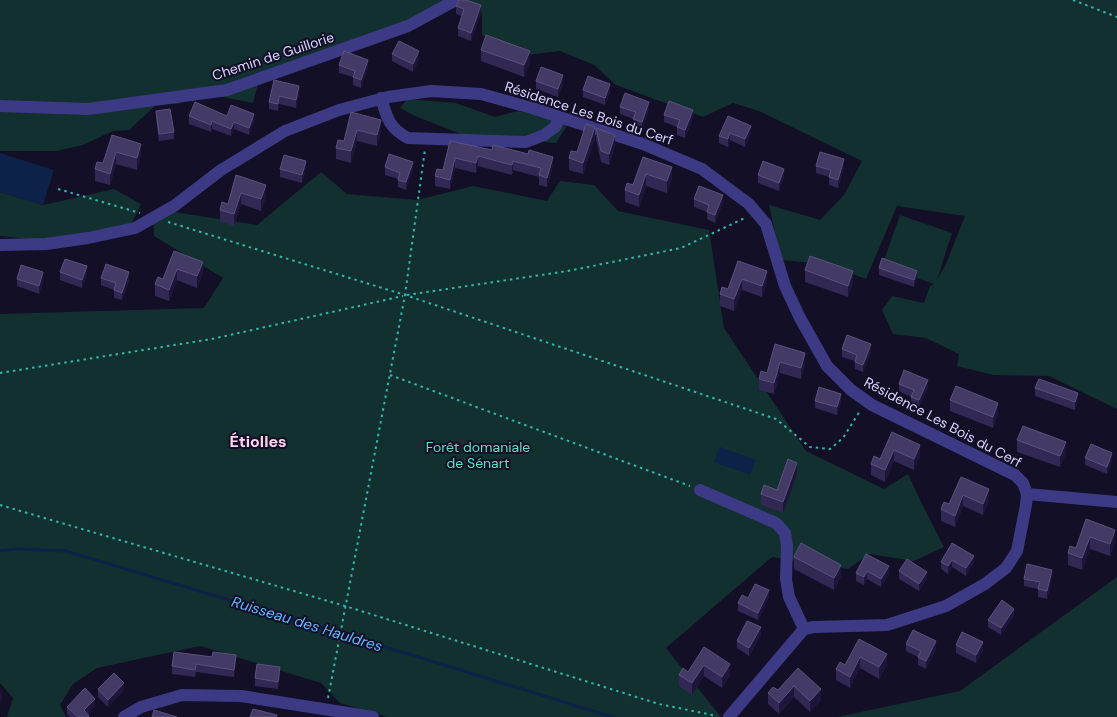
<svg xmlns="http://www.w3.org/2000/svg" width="1117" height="717" font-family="'DM Sans',sans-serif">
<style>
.green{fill:#12302f}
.water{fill:#0c2248}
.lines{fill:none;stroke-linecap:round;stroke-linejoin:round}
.stream{stroke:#0c2248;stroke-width:3}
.path{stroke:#2fb8b0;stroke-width:2;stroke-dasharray:2.5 4;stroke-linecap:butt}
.minor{stroke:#3d3a85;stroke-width:12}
.wall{fill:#312854}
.shaded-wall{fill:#1d163a}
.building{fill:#433a66;stroke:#5a527e}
.labels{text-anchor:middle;stroke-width:4;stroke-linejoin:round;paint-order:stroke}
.street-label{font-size:14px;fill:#d9d4ff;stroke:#130f26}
.park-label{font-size:14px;fill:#5fe0c0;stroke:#130f26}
.water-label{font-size:15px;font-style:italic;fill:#62b6ff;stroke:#130f26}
.quarter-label{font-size:16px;font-weight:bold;fill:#ffd6f0;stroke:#130f26}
</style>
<rect width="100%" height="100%" fill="#130f26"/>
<path class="green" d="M0,0h1117v409l-68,-33 -56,-1 -36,-9 2,-12 -33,-16 -33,-4 -11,-24 10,-14 32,7 6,-17 4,-2 -52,-18 18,-51 52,18 -15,47 9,-16 19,-48 -68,-10 -31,73 -40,-15 -45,-4 -12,-55 51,15 24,-25 18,-34 -103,-50 -26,-8 -30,14 -87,-32 -22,-20 -34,-14 -33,4 -45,-20v-22l-16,-9 -205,68 -8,31 -46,-9 -29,10h-21l-28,26 -16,1 -30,14 -27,6h-56z
M407,99l49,4 39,14 23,-6 51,11 -13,21 -95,-9 -46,-18 -15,-8z
M321,172l26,22 70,6 56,-14 74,15 13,-20 34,4 24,26 91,19 15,98 82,123 78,38 24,-15 12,26 24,47 -30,14 -45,-7 -21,15 -76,-12 -106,91 55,69h-334l-47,-14 -19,-20 -121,-37 -103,22 -24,16 -13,21 6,12h-59l6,-19 -13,-15v-369l204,-6 19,-30 -69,-42 -1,-19 15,-6 89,14z
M114,189l27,15 -10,21 -93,15 -38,-4v-44l43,13z
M1117,577v140h-280l123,-26z"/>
<path class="water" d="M0,153l54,17 -11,35 -43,-13z
M720,447l36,13 -6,15 -36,-13z"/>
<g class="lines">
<path class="stream" d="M0,551l15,-2 51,2 349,105 197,61"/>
<path class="path" d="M1073,0l44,17
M58,189l82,24
M168,222l237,73 371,124 34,28 20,2 13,-11 17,-27
M407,295l161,-24 113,-23 66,-31
M0,373l212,-34 191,-43
M390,375l300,111
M0,505l345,101 314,98 58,12
M328,698l77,-403 20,-146"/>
<path class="minor" d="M381,98c6,20 8,30 27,40l118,4 18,-7 11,-8 5,-10
M0,106l88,3 139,-19 181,-64 48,-26
M0,245l46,-1 42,-6 47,-10 39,-22 47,-36 64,-39 54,-21 49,-13 43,-6 50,3 51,14 111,36 59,25 47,35 17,20 19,62 15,32 27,48 24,24 21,15 143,70 8,8 4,11 -1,11 -9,46 -11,17 -21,16 -39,22 -59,19 -73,2 -10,2 -75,88
M700,490l76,33 9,10 2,13 -1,33 3,18 15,32
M1027,494l90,8
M124,717l17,-10 41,-12 59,1 132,21"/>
</g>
<path class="wall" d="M456,6l25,7 -10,28 -13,-5v-8l4,-12 -6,-2z
M481,50l49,12 -6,15 -43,-16z
M392,54l27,5 -6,13 -21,-11z
M339,65l29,2 -7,21 -8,-3v-8l-14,-4z
M274,80l25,14 -3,14 -17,-4 -1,7 -9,-2v-7z
M536,81l27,2 -5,14 -22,-8z
M583,90l27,2 -5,13 -22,-8z
M620,107l29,2 -7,21 -9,-3v-8l-13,-5z
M156,111l18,21v7l-15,2 -3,-23z
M351,112l30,19 -4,15 -20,-5 -6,22 -15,-4v-11l8,-7z
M664,115l29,2 -8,21 -8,-3v-8l-13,-5z
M189,116h38l27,5 -5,14 -15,-6 -3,7 -19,-7 -1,3 -22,-8z
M751,126v7l-6,14 -15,-7 -2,7 -9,-4v-7z
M596,128l19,17 -6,20 -8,-3 -5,-23z
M112,135l29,20 -4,15 -21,-6 -6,21 -15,-4v-12l8,-6z
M595,139l-12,35 -14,-4v-12z
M450,141l103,25 -6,21 -8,-2v-8l-26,-7 -1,5 -34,-9 -2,7 -21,-5 -5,21 -15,-3v-10l8,-6z
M643,157l29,21 -5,15 -21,-7 -7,21 -14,-5v-12l8,-5z
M816,166l28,1 -6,21 -9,-3v-8l-13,-4z
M385,167l28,2 -7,21 -8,-3v-8l-13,-4z
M280,169h26l-4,14 -22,-6z
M236,175l30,21 -5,15 -20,-7 -7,22 -14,-5v-11l8,-6z
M758,175l26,2 -5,14 -21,-8z
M694,199l29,3 -8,21 -8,-4v-7l-13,-5z
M174,251l29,22 -6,15 -20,-8 -8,21 -14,-5v-12l8,-5z
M738,261l29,21 -5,15 -20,-7 -8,21 -14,-5v-12l8,-5z
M879,268l38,10 -3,9 -35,-12z
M805,270l48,13 -5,14 -43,-15z
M60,272l27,2 -5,14 -22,-8z
M101,278l28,2 -7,20 -8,-2v-8l-13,-5z
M17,279l26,1 -4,14 -22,-8z
M775,344l30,20 -4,15 -21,-6 -6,21 -15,-4v-11l8,-6z
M842,349l29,3 -8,20 -8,-3v-8l-13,-4z
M899,384l29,3 -9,21 -8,-4v-7l-12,-6z
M1035,388l43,12 -3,10 -40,-14z
M950,400l48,14 -5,14 -43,-17z
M815,401h26l-4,14 -22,-7z
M892,432l28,24 -6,14 -20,-9 -9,21 -14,-7v-11l9,-5z
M1017,440l49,13 -6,14 -43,-15z
M1085,458l27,3 -5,13 -22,-9z
M797,474l-14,39 -22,-8v-11l16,-4z
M961,477l28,24 -6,14 -20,-9 -8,21 -14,-6v-12l8,-5z
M1086,519l29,22 -5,15 -20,-7 -8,21 -14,-5v-12l8,-5z
M952,543l22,20 -8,13 -14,-9 -4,7 -7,-5v-7z
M866,554l23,20 -8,13 -14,-8 -3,6 -8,-4v-8z
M794,557l47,19 -7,14 -40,-21z
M899,571l28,8 -8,12 -20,-12z
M1052,578l-5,21 -9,-2v-8l-14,-3v-7z
M769,597l-11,23 -20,-9v-8l10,-5z
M1014,616l-13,19 -13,-8v-7z
M761,635l-12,21 -12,-8v-7z
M859,639l28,26 -8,14 -19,-11 -10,20 -14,-8v-11l9,-4z
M906,644l30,5 -10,20 -8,-4v-8l-12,-6z
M956,645l27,5 -7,13 -20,-10z
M704,647l26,28 -8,13 -18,-12 -12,19 -13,-9v-11l9,-3z
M212,657l24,6 -2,14 -38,-5 -1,5 -23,-3v-8z
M798,668l23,32 -11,12 -16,-15 -15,17 -11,-10v-11l10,-3z
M280,675l-2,14 -23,-3v-8z
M98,689l26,1 -16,17 -10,-10z
M95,706l-7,8 1,3h-19l-3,-3v-7z"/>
<path class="shaded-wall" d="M481,5v8l-10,28v-8z
M419,51v8l-6,13v-8z
M530,51v11l-6,15v-12z
M368,60v7l-7,21v-8z
M563,75v8l-5,14v-8z
M610,84v8l-5,13v-7z
M299,86v8l-3,14v-8z
M279,96v8l-1,7v-7z
M649,102v7l-7,21v-8z
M693,110v7l-8,21v-8z
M254,114v7l-5,14v-7z
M381,120v11l-4,15v-11z
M212,121v8l-1,3v-7z
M234,122v7l-3,7v-7z
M751,126v7l-6,14v-8z
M595,127v12l-12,35v-11z
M357,130v11l-6,22v-12z
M730,133v7l-2,7v-8z
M615,135v10l-6,20v-11z
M141,144v11l-4,15v-12z
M116,152v12l-6,21v-11z
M478,156v10l-2,7v-10z
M553,157v9l-6,21v-9z
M455,158v10l-5,21v-9z
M844,159v8l-6,21v-8z
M306,161v8l-4,14v-8z
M513,161v9l-1,5v-10z
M413,162v7l-7,21v-8z
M672,167v11l-5,15v-12z
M784,169v8l-5,14v-8z
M646,174v12l-7,21v-12z
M266,185v11l-5,15v-12z
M241,193v11l-7,22v-12z
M723,195v7l-8,21v-8z
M203,262v11l-6,15v-12z
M87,266v8l-5,14v-8z
M177,269v11l-8,21v-11z
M767,271v11l-5,15v-11z
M853,271v12l-5,14v-11z
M917,271v7l-3,9v-7z
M43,272v8l-4,14v-8z
M129,272v8l-7,20v-7z
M742,279v11l-8,21v-12z
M871,344v8l-8,20v-7z
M805,353v11l-4,15v-11z
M780,362v11l-6,21v-11z
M928,380v7l-9,21v-8z
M1078,393v7l-3,10v-8z
M841,394v7l-4,14v-8z
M998,403v11l-5,14v-11z
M1066,442v11l-6,14v-11z
M920,445v11l-6,14v-11z
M894,450v11l-9,21v-12z
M1112,453v8l-5,13v-7z
M797,463v11l-14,39v-11z
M989,489v12l-6,14v-11z
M963,495v11l-8,21v-11z
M1115,530v11l-5,15v-12z
M1090,537v12l-8,21v-12z
M974,556v7l-8,13v-8z
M952,560v7l-4,7v-8z
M841,565v11l-7,14v-12z
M889,566v8l-8,13v-8z
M1052,570v8l-5,21v-8z
M867,571v8l-3,6v-8z
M927,572v7l-8,12v-7z
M769,590v7l-11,23v-7z
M1014,609v7l-13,19v-7z
M761,627v8l-12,21v-8z
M936,641v8l-10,20v-8z
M983,642v8l-7,13v-8z
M887,654v11l-8,14v-12z
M236,655v8l-2,14v-7z
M860,657v11l-10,20v-11z
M730,664v11l-8,13v-11z
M704,665v11l-12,19v-12z
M280,667v8l-2,14v-7z
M124,683v7l-16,17v-7z
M794,686v11l-15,17v-11z
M2,688v11l-2,6v-12z
M821,689v11l-11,12v-11z
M95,699v7l-10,11 -1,-7z"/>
<path class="building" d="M459,0h7l15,5 -10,28 -13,-5 6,-19 -8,-3z
M486,35l44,16 -6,14 -43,-15z
M399,41l20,10 -6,13 -21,-10z
M344,51l24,9 -7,20 -8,-3 2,-6 -16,-6z
M541,67l22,8 -5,14 -22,-8z
M588,76l22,8 -5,14 -22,-8z
M274,80l25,6 -3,14 -17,-4 -1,8 -9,-2z
M625,93l24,9 -7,20 -9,-3 3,-7 -16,-5z
M669,101l24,9 -8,20 -8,-3 3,-7 -16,-5z
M195,102l32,14 4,-11 23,9 -5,14 -15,-6 -3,7 -19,-8 -1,4 -22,-9z
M170,109l4,23 -15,2 -3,-23z
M351,112l30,8 -4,15 -20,-5 -6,21 -15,-3 2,-8 6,1z
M728,116l23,10 -6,13 -15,-6 -2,6 -9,-3z
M586,124l9,3 -12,36 -14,-5 2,-7 6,1z
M596,128l19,7 -6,19 -8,-3z
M112,135l29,9 -4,14 -21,-6 -6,22 -15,-5 2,-7 6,1z
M450,141l42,9 1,-5 35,9 1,-4 24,7 -6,21 -8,-3 2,-7 -28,-7 -1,4 -34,-9 -2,7 -21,-5 -5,22 -15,-4 2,-7 6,1z
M820,152l24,7 -6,21 -9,-3 2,-7 -15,-4z
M389,154l24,8 -7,20 -8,-2 2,-7 -15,-6z
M284,155l22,6 -4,14 -22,-6z
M643,157l29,10 -5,14 -21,-7 -7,21 -14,-5 2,-7 6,2z
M763,161l21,8 -5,14 -21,-8z
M236,175l30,10 -5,14 -20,-6 -7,21 -14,-4 2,-8 6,2z
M699,186l24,9 -8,20 -8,-3 2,-7 -15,-6z
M174,251l29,11 -6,14 -20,-7 -8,21 -14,-6 3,-7 5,2z
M810,256l43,15 -5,15 -43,-16z
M882,258l35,13 -3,9 -35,-12z
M65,259l22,7 -5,14 -22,-8z
M738,261l29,10 -5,15 -20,-7 -8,20 -14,-5 2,-7 6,2z
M106,264l23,8 -7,21 -8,-3 2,-7 -15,-5z
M21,265l22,7 -4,14 -22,-7z
M847,335l24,9 -8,21 -8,-3 2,-7 -15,-6z
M775,344l30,9 -4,15 -21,-6 -6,21 -15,-4 2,-8 6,2z
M904,370l24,10 -9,20 -8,-3 3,-7 -15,-6z
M1039,379l39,14 -3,9 -40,-14z
M956,386l42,17 -5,14 -43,-17z
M819,387l22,7 -4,13 -22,-6z
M1023,426l43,16 -6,14 -43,-16z
M892,432l28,13 -6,14 -20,-9 -9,20 -14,-6 3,-8 6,3z
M1091,444l21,9 -5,14 -22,-9z
M788,459l9,4 -14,39 -22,-8 3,-9 13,5z
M961,477l28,12 -6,15 -20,-9 -8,21 -14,-7 3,-7 5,2z
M1086,519l29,11 -5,14 -20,-7 -8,21 -14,-5 2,-7 6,2z
M801,543l40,22 -7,13 -40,-21z
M952,543l22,13 -8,12 -14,-8 -4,6 -7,-4z
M866,554l23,12 -8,13 -14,-8 -3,6 -8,-4z
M907,559l20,13 -8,12 -20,-13z
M1027,564l25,6 -5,21 -9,-2 2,-7 -16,-3z
M755,584l14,6 -11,23 -20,-10 4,-8 6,3z
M1002,600l12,9 -13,19 -13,-8z
M747,621l14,6 -12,21 -12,-7z
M913,630l23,11 -10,20 -8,-4 3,-6 -15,-7z
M962,632l21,10 -7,13 -20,-10z
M859,639l28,15 -8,13 -19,-10 -10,20 -14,-8 4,-7 5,3z
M704,647l26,17 -8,13 -18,-12 -12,18 -13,-8 4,-7 5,4z
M174,652l38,5 1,-5 23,3 -2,15 -38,-6 -1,6 -23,-4z
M257,664l23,3 -2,15 -23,-4z
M798,668l23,21 -11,12 -16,-15 -15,17 -11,-10 5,-6 5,3z
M114,673l10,10 -16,17 -10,-11z
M85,688l10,11 -11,11 5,6 -1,1h-10l-11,-10z
M253,709l24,6 -1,2h-26z
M154,710l23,7h-25z"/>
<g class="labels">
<g class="street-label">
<text transform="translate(273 56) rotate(-18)" y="5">Chemin de Guillorie</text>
<text transform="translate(589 113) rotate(18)" y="5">Résidence Les Bois du Cerf</text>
<text transform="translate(943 422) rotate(28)" y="5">Résidence Les Bois du Cerf</text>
</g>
<g class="park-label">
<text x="478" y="452">Forêt domaniale<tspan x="478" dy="16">de Sénart</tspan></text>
</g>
<g class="water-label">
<text transform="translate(307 624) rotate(17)" y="5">Ruisseau des Hauldres</text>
</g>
<g class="quarter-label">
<text x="258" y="447">Étiolles</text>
</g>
</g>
</svg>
